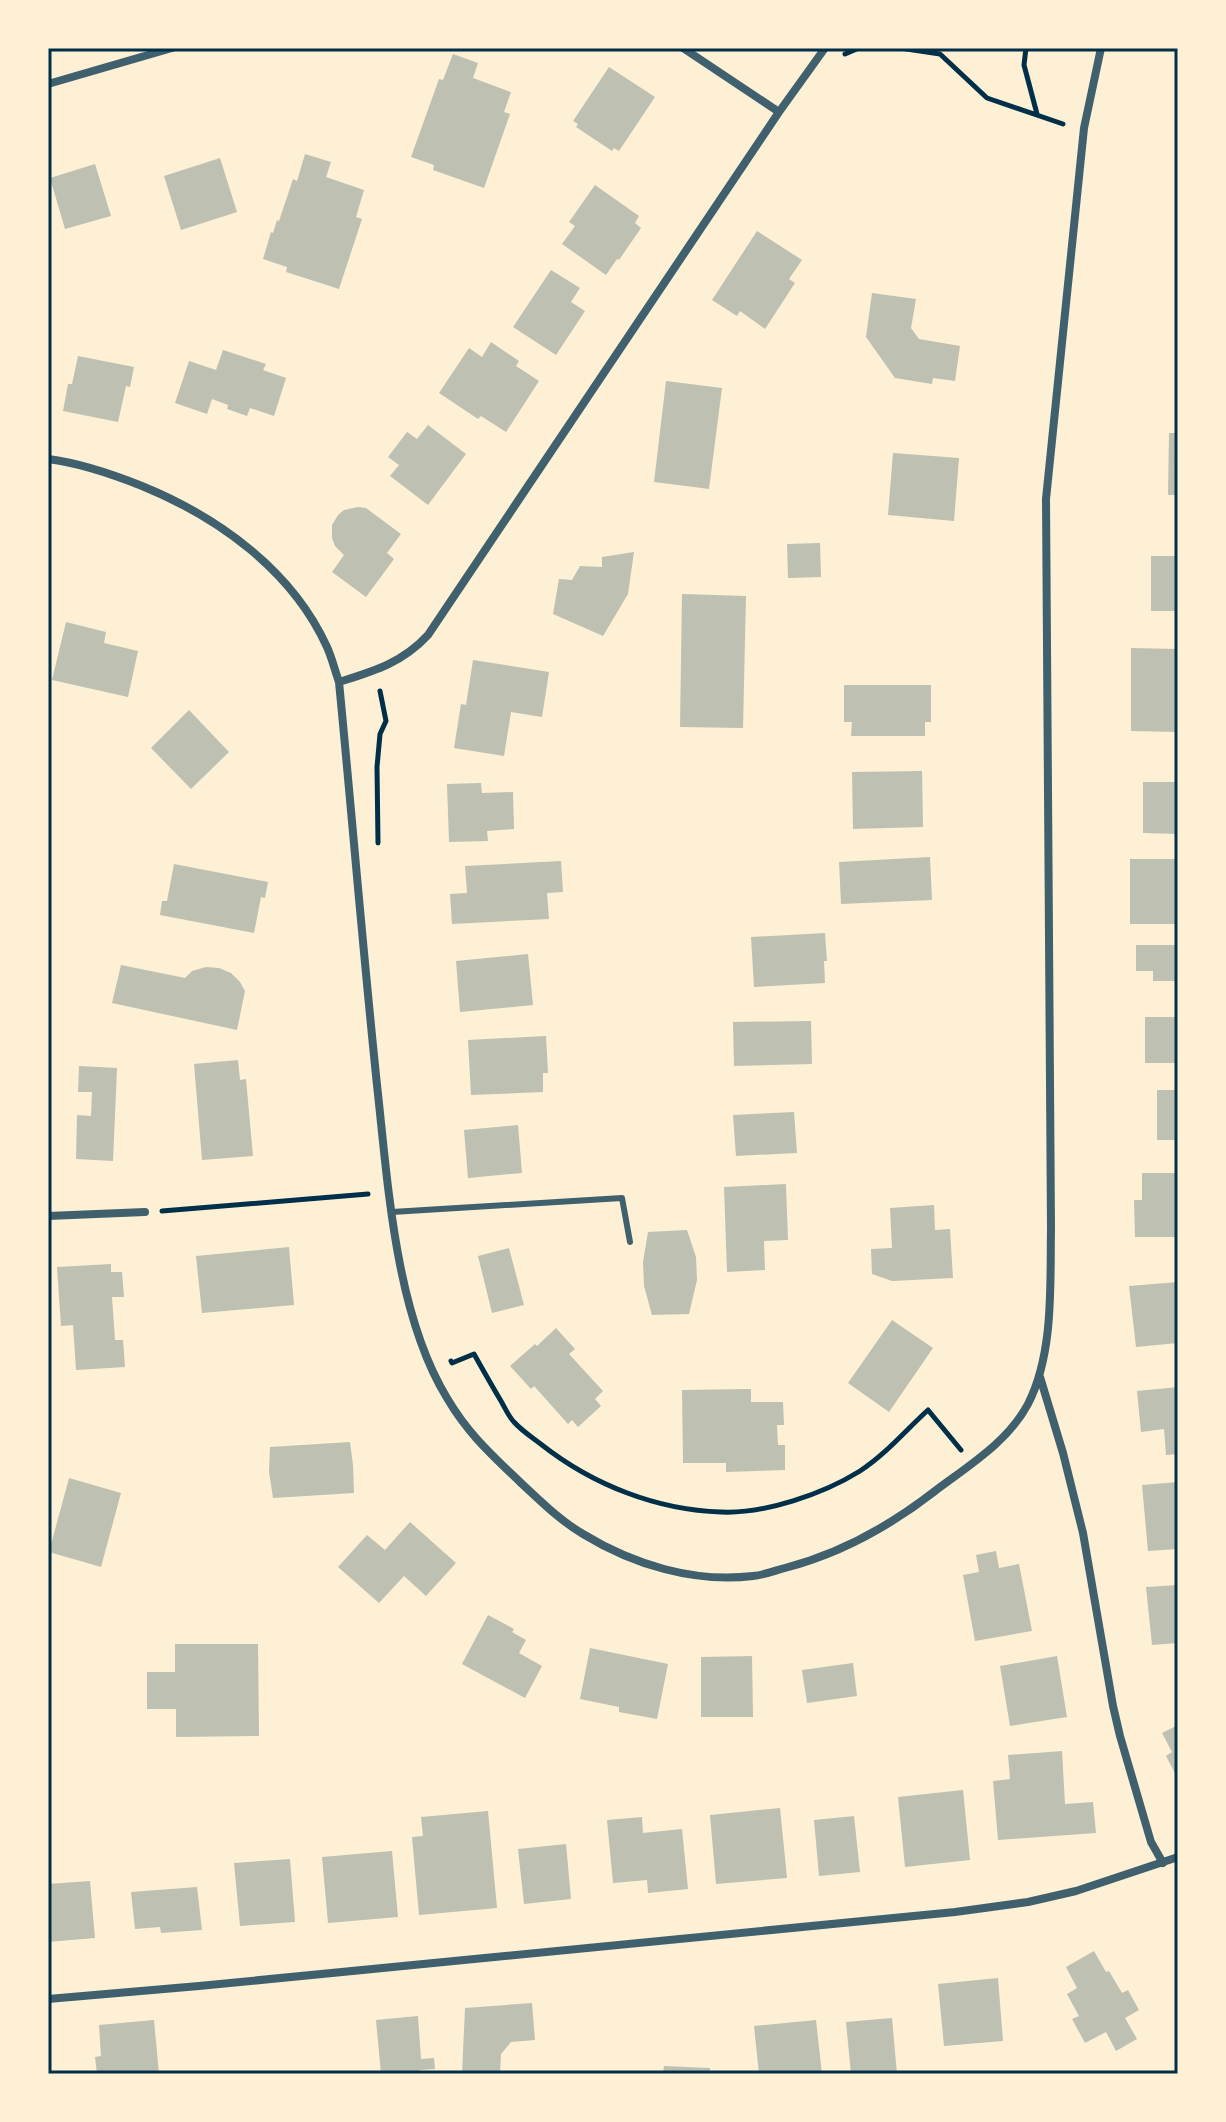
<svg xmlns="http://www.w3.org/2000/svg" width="1226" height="2122" font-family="Commissioner,sans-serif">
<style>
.building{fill:#bec0b2}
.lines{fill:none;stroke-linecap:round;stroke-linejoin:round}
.path{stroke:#003049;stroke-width:5}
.service{stroke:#3f606c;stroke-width:6}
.minor{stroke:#3f606c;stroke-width:8}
.neatline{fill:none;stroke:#003049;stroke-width:3}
</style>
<rect width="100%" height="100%" fill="#fdf0d5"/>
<path class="building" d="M453,54l25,9 -5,15 38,14 -7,20 6,2 -26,74 -51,-18 1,-5 -23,-8 28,-78 4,1z
M609,67l46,30 -36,54 -5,-3 -2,3 -36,-24 2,-3 -5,-3z
M305,154l26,8 -5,15 38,13 -8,27 6,2 -23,70 -53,-17 1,-5 -24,-8 8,-27 2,1 4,-13 2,1 14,-42 4,2z
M220,158l17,54 -56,18 -17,-54z
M95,164l16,52 -46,13 -15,-51z
M595,185l44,31 -4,7 6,5 -22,32 -2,-1 -11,16 -44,-31 13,-18 -6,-4z
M757,231l45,29 -13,19 6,4 -30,46 -25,-18 -3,5 -25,-16z
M551,270l29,18 -9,14 14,9 -29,44 -43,-28z
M872,293l44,6 -5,29 8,11 41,7 -5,35 -22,-3 -1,6 -37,-6 -29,-41z
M491,342l28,19 -3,5 23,15 -33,51 -25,-16 -3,3 -39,-26 30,-45 13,9z
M223,350l43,14 -3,6 23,8 -12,38 -24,-8 -3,8 -20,-7 1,-4 -16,-6 -5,15 -32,-11 14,-42 27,9z
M78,356l56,11 -4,20 -4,-1 -8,36 -55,-11 5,-27h4z
M666,381l56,7 -13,101 -55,-7z
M428,425l38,29 -38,51 -38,-29 9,-11 -11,-8 19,-25 10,7z
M1169,433h9v62h-10z
M893,453l66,5 -5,63 -66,-6z
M358,507l8,1 35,26 -14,19 7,6 -28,38 -34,-25 12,-17 -9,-9 -3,-8v-13l6,-10 6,-5z
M820,543l1,34 -33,1 -1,-34z
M634,552l-6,42 -25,42 -50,-22 6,-35 13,1 8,-14 22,1v-10z
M1151,556h27v55h-27z
M682,594l64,2 -3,132 -63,-1z
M66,622l40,10 -2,11 34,8 -10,46 -76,-17z
M1131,648l47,1v83l-47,-1z
M473,660l76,12 -7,45 -31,-5 -7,44 -50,-8 7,-44 5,1z
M844,685h87v37h-6v14h-74l1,-14h-8z
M189,710l40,42 -38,37 -40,-41z
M922,771l1,56 -70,2 -1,-57z
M1143,782h35v52l-35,-1z
M481,783l1,10 31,-1 1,37 -27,2 1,10 -39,1 -2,-58z
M930,857l2,43 -91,4 -2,-42z
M1130,859h48v65h-48z
M561,861l2,31 -16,1 2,26 -97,5 -2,-30 17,-1 -2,-27z
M174,864l94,18 -3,16 -4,-1 -7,36 -94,-18 2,-14h5z
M825,933l2,28h-3l1,22 -71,4 -3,-50z
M1136,945h42v36h-25v-10h-17z
M528,954l5,51 -73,7 -4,-51z
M121,965l64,13 7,-7 14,-4 13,1 12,5 9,9 5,9 -8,39 -125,-27z
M1145,1017h33v46h-33z
M811,1021l1,43 -78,2 -1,-44z
M546,1036l2,37h-5v19l-72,3 -3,-55z
M238,1060l2,20 6,-1 7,77 -51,4 -8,-96z
M79,1066l38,2 -4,93 -37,-2 1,-44 14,1 1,-24h-14z
M1157,1090h21v50h-21z
M794,1112l3,41 -61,3 -3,-41z
M518,1125l4,48 -54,5 -4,-48z
M1142,1173h36v64h-43l-1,-37h8z
M786,1184l2,56 -24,1 1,29 -38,2 -3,-85z
M934,1205l1,25 15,-1 3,49 -61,3 -20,-7 -1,-25 21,-1 -2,-40z
M687,1230l9,27 1,23 -8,34 -37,1 -8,-29 -1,-24 5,-30z
M289,1247l5,58 -92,8 -6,-57z
M509,1248l15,57 -32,8 -14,-57z
M111,1264v8h11l2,25h-12l3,43h8l2,27 -49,3 -3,-45 -12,1 -4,-59z
M1178,1282v61l-42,4 -7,-61z
M892,1320l41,28 -44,64 -41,-29z
M556,1328l19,21 -6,5 34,37 -8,8 6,7 -23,21 -6,-7 -4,4 -34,-38 -3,3 -21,-23 25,-22 2,2z
M1178,1387v67l-12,1 -2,-26 -23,3 -4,-41z
M751,1389v13h32l1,23h-7l1,20h7v25l-59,2v-9h-43l-1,-73z
M350,1442l3,23 1,28 -81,5 -4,-26 1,-25z
M69,1478l52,15 -20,74 -52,-15z
M1178,1482v67l-30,2 -6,-66z
M410,1522l46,41 -30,33 -22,-20 -25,27 -41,-36 29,-32 18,15z
M996,1551l3,17 20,-4 13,67 -57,10 -12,-66 16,-3 -3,-17z
M1178,1585v58l-26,2 -6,-58z
M488,1615l26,14 -2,3 14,8 -7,13 23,13 -17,32 -63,-34z
M175,1644h83l1,92 -83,1v-28h-29v-37h28z
M590,1648l78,16 -11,55 -38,-7v-5l-39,-8z
M752,1656l1,61h-52v-60z
M1057,1656l10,61 -57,9 -10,-60z
M853,1663l4,33 -50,7 -5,-33z
M1178,1725v54l-12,-23 6,-4 -10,-19z
M1062,1751l3,53 28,-2 3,31 -98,7 -5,-59 17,-2 -2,-24z
M963,1790l7,70 -65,7 -7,-70z
M780,1808l7,70 -71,6 -6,-69z
M488,1811l9,97 -78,7 -7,-78 11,-1 -2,-19z
M854,1816l6,56 -41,4 -5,-56z
M642,1817l1,16 39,-4 6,60 -40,4 -1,-13 -34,3 -6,-63z
M566,1844l5,55 -47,5 -6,-55z
M392,1851l6,66 -70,6 -6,-66z
M290,1859l5,63 -55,4 -6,-63z
M90,1881l5,57 -47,4v-58z
M197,1887l5,43 -41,3 -1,-6 -25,2 -4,-37z
M1094,1951l12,21 3,-1 13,22 6,-3 11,20 -14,8 12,21 -21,12 -10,-19 -21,11 -13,-24 7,-3 -12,-22 10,-6 -11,-21z
M998,1978l5,63 -59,5 -6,-62z
M532,2003l3,37 -24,2 -10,12 -1,20h-38l3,-66z
M418,2016l3,43 13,-1 1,11 -15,1v4h-39l-5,-54z
M892,2018l5,56h-46l-5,-52z
M154,2020l5,54h-62l-2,-17 6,-1 -2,-31z
M816,2020l6,54h-63l-5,-48z
M664,2066l46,2v6h-47z"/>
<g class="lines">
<path class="path" d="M900,48l40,6 47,44 76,26
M1026,48l-2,17 13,49
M845,54l14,-6
M378,843l-1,-76 3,-33 6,-13 -6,-30
M162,1211l206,-17
M451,1361l1,2 22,-9c9,16 18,32 27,47 4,7 8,16 13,21 8,9 19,16 28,23 51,40 115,65 179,67 44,2 102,-18 139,-41 25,-16 46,-41 68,-61l33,40"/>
<path class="service" d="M392,1212l230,-14 8,44"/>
<path class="minor" d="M683,48l96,64
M48,84l124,-36
M48,459c32,4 64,15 94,27 76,31 150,84 185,161 5,11 8,24 12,35 13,134 24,269 38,403 11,98 18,228 70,313 21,36 45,57 74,85 19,18 40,38 62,51 51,31 111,49 170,42 11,-1 21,-5 32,-8 54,-14 105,-42 150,-77 33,-25 73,-49 93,-87 26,-51 22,-119 23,-175l-5,-730 38,-371 17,-80
M339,682c35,-11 63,-19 89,-47l351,-523 46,-64
M48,1216l97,-4
M1040,1377l23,76 20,80 30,173 7,30 31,106 12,21
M48,1999l151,-13 756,-74 73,-10 48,-11 102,-34"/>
</g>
<rect width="1226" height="2122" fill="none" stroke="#fdf0d5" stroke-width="100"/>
<rect x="50" y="50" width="1126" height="2022" class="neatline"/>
</svg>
